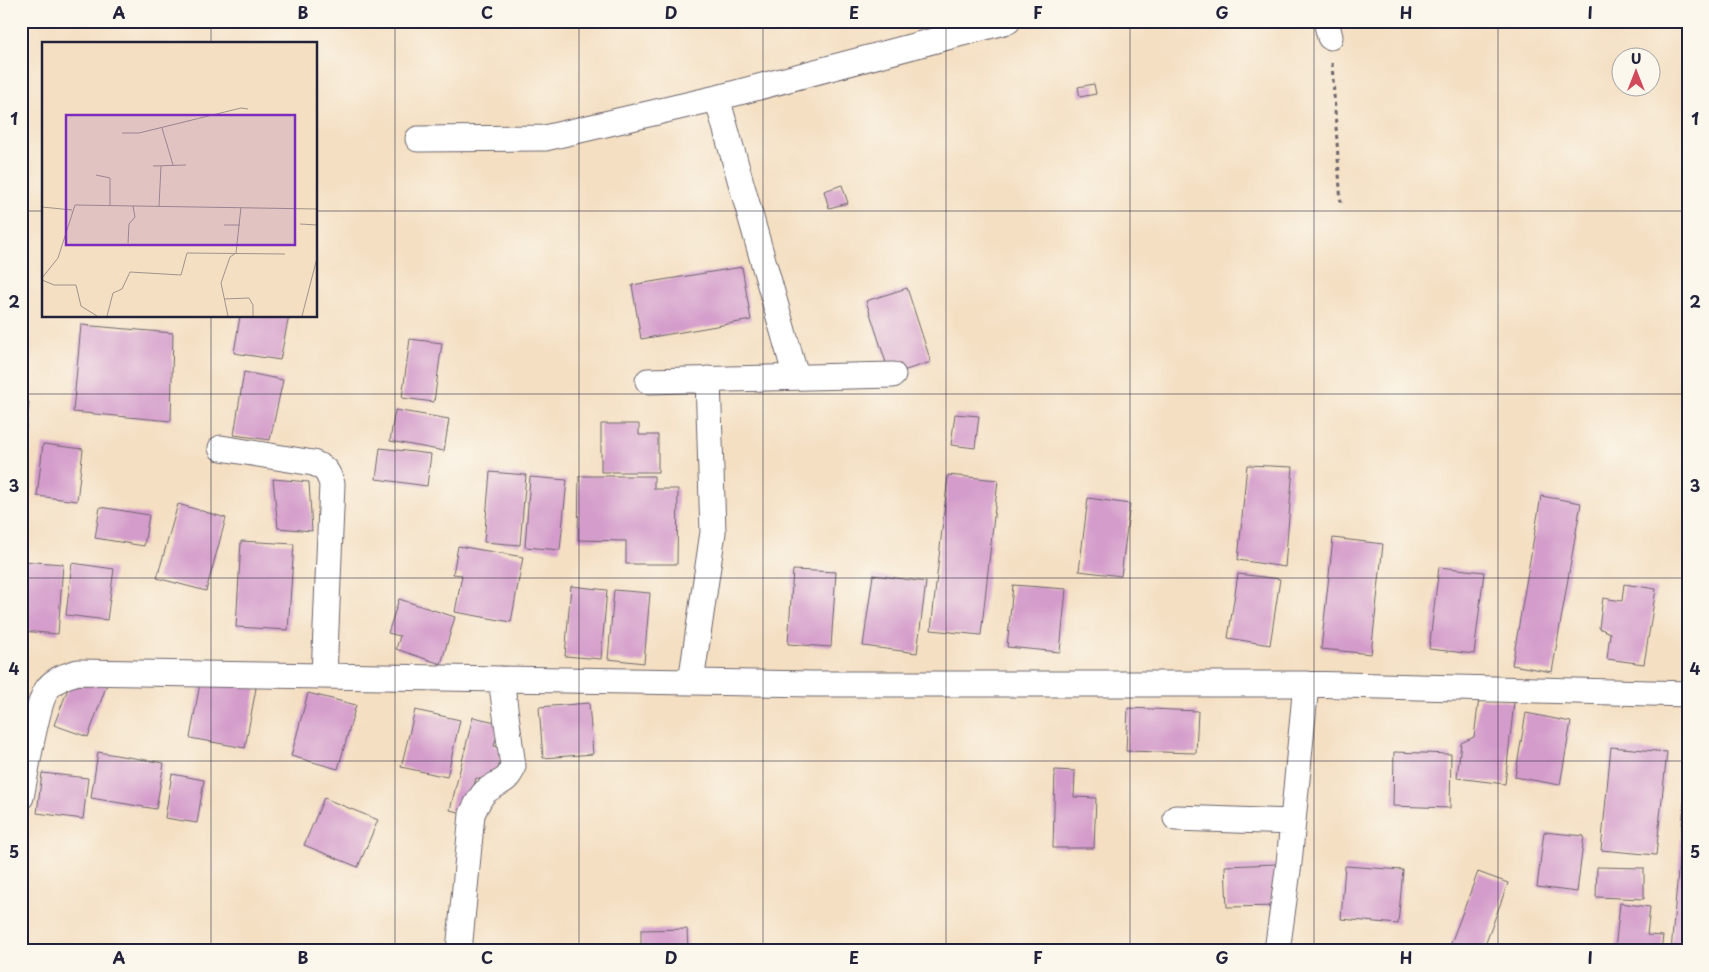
<svg xmlns="http://www.w3.org/2000/svg" width="1709" height="972" font-family="'Playpen Sans',sans-serif">
<style>
.building{fill:#d49ccb}
.lines{fill:none;stroke-linecap:round;stroke-linejoin:round}
.minor-casing{stroke:#6c646a;stroke-width:27}
.path{stroke:#6c646a;stroke-width:3;stroke-dasharray:4 4;stroke-linecap:butt}
.minor{stroke:#fff;stroke-width:25}
.grid{fill:none;stroke:#22223b;stroke-width:1;stroke-opacity:0.55}
.inset-road{fill:none;stroke:#a0938c;stroke-width:1}
.view{fill:#7b2cbf;fill-opacity:0.15;stroke:#7b2cbf;stroke-width:2.5}
.inset-edge{fill:none;stroke:#22223b;stroke-width:2.5}
.neatline{fill:none;stroke:#22223b;stroke-width:2}
.grid-label{font-size:16px;text-anchor:middle;font-weight:bold;fill:#22223b}
</style>
<rect width="100%" height="100%" fill="#fbf7ec"/>
<filter id="ink" filterUnits="userSpaceOnUse"><feTurbulence type="fractalNoise" baseFrequency=".02" numOctaves="2"/><feDisplacementMap in="SourceGraphic" scale="10" xChannelSelector="R" yChannelSelector="G"/><feConvolveMatrix kernelMatrix="1 2 1 2 8 2 1 2 1" color-interpolation-filters="sRGB"/></filter>
<filter id="wash" filterUnits="userSpaceOnUse"><feTurbulence type="fractalNoise" baseFrequency=".0096" numOctaves="4" result="noise"/><feDisplacementMap in="SourceGraphic" scale="20" xChannelSelector="R" yChannelSelector="G"/><feGaussianBlur stdDeviation="1.12" result="paint"/><feColorMatrix in="noise" values="0 0 0 0 0 0 0 0 0 0 0 0 0 0 0 0 0 1.4 0 .05"/><feComposite in="paint" operator="in"/></filter>
<g filter="url(#wash)">
<rect width="100%" height="100%" fill="#f4dfc2"/>
<g id="blocks">
<path class="building" d="M1094,84l2,10 -16,3 -2,-10z
M842,185l6,18 -19,5 -5,-17z
M742,267l9,53 -110,19 -9,-54z
M907,288l24,74 -41,13 -24,-74z
M240,316h49l-9,44 -46,-7z
M81,325l92,8 -2,88 -98,-9z
M410,339l32,4 -8,59 -32,-4z
M244,372l39,8 -13,60 -36,-5z
M21,401l8,1 -5,42h-3z
M395,410l54,9 -5,32 -54,-10z
M955,414l24,2 -4,32 -24,-3z
M601,424h38v11h19v37h-57z
M43,444l40,5 -6,52 -40,-5z
M380,448l51,6 -4,32 -51,-7z
M1247,465l46,2 -8,100 -47,-7z
M490,472l36,3 -6,70 -36,-3z
M948,475l50,5 -17,155 -50,-5z
M579,476h75v13h24l-1,75h-51v-23l-48,-1z
M530,477l37,3 -7,70 -35,-3z
M273,479l36,3 3,49 -34,-3z
M1541,496l40,7 -29,169 -40,-7z
M1088,498l42,6 -9,72 -42,-5z
M178,504l48,14 -20,73 -49,-13z
M100,507l49,8 -5,31 -49,-8z
M1333,538l50,6 -12,110 -50,-5z
M241,541l53,3 -6,86 -52,-3z
M458,546l65,11 -12,65 -56,-10 7,-37 -9,-1z
M21,561l42,3 -5,70 -37,-3z
M72,563l42,6 -7,51 -41,-5z
M1439,567l45,5 -10,82 -45,-5z
M793,570l43,2 -5,75 -43,-3z
M1238,574l42,5 -10,66 -42,-7z
M873,575l53,7 -9,71 -54,-7z
M1624,584l32,5 -12,75 -37,-5 3,-26 -11,-5 4,-30 19,3z
M1013,585l53,4 -6,63 -53,-5z
M571,586l36,4 -6,69 -36,-3z
M614,590l36,3 -6,70 -36,-4z
M399,599l56,18 -14,47 -45,-15 4,-13 -12,-3z
M201,678l55,10 -11,60 -55,-10z
M107,684l-19,53 -34,-12 15,-39z
M308,693l48,12 -18,64 -47,-13z
M1479,698l35,4 -9,82 -48,-6 4,-35 13,-6z
M589,703l4,51 -50,4 -4,-51z
M1128,708l70,3 -2,42 -70,-2z
M415,710l45,10 -13,57 -46,-10z
M1526,713l45,9 -11,63 -45,-8z
M473,717l27,6 -6,23 9,2 -8,34 -19,-4 -9,36 -17,-4z
M1611,747l56,5 -11,103 -55,-5z
M98,752l66,11 -8,46 -65,-11z
M1394,752l57,2 -1,54 -57,-2z
M1055,770l20,1 -1,26 22,1 -2,50h-41z
M42,773l46,5 -5,41 -46,-6z
M172,774l32,6 -7,43 -32,-5z
M1685,792h3v159h-17z
M324,798l54,22 -20,47 -54,-22z
M1544,832l40,4 -7,56 -40,-5z
M1277,864l2,42 -52,1 -2,-41z
M1345,866l58,4 -5,54 -57,-5z
M1597,867l47,1v31l-48,-2z
M1478,872l30,11 -25,68h-35z
M1620,903l30,4 -3,28 16,1 -2,15 -46,-1z
M687,929l1,22h-47v-21z"/>
</g>
</g>
<g filter="url(#ink)">
<use href="#blocks" fill-opacity="0" stroke="#6c646a" stroke-width="1"/>
<g class="lines">
<defs>
<path id="minor" d="M1326,21l4,16
M717,98l79,279
M418,139l127,-1 172,-40 291,-77
M648,381l245,-6
M221,448l92,15c12,4 15,9 19,21l-8,192
M691,682l22,-150 -5,-153
M21,797c5,-22 15,-95 27,-109 7,-9 19,-13 30,-16l734,12h494l382,10
M1176,818l117,4
M459,951l13,-137c4,-8 7,-16 13,-22 11,-10 24,-9 28,-26l-12,-87
M1277,951l12,-88 17,-179"/>
</defs>
<use href="#minor" class="minor-casing"/>
<path class="path" d="M1332,63l9,142"/>
<use href="#minor" class="minor"/>
</g>
</g>
<path class="grid" d="M211,21v23M395,21v930M579,21v930M763,21v930M946,21v930M1130,21v930M1314,21v930M1498,21v930M21,211h23M316,211h1372M211,316v635M21,394h1667M21,578h1667M21,761h1667"/>
<g transform="translate(42 42)">
<rect width="275" height="275" fill="#f4dfc2"/>
<path class="inset-road" d="M120,86l11,37M80,91h17l102,-25 7,1M111,124l33,-1M54,133l14,3v27M117,164l2,-40M0,165l30,3M258,182l17,1M182,183h16M86,201l1,-19 6,-7 -2,-11M0,236l16,-20 17,-53 242,4M0,238l12,5h22l5,21 16,10M182,257l25,-1 4,7v11M65,274l6,-23 9,-4 8,-17 51,3 6,-22 98,1M186,274l-7,-33 9,-26 6,-4 5,-46M260,274l15,-58"/>
<path class="view" d="M24,73h229v130h-229z"/>
<rect width="275" height="275" class="inset-edge"/>
</g>
<rect width="1709" height="972" fill="none" stroke="#fbf7ec" stroke-width="55"/>
<g transform="translate(1636 72)"><circle r="24" fill="#fbf7ec" stroke="#a4a2a5"/>
<path d="M0-4L9 19L0 12L-9 19Z" fill="#d1495b"/>
<text y="-8" font-size="14" font-weight="bold" text-anchor="middle" fill="#22223b">U</text>
</g>
<rect x="28" y="28" width="1654" height="916" class="neatline"/>
<g class="grid-label">
<text x="119" y="19">A</text>
<text x="303" y="19">B</text>
<text x="487" y="19">C</text>
<text x="671" y="19">D</text>
<text x="854" y="19">E</text>
<text x="1038" y="19">F</text>
<text x="1222" y="19">G</text>
<text x="1406" y="19">H</text>
<text x="1590" y="19">I</text>
<text x="14" y="125">1</text>
<text x="1695" y="125">1</text>
<text x="14" y="308">2</text>
<text x="1695" y="308">2</text>
<text x="14" y="492">3</text>
<text x="1695" y="492">3</text>
<text x="14" y="675">4</text>
<text x="1695" y="675">4</text>
<text x="14" y="858">5</text>
<text x="1695" y="858">5</text>
<text x="119" y="964">A</text>
<text x="303" y="964">B</text>
<text x="487" y="964">C</text>
<text x="671" y="964">D</text>
<text x="854" y="964">E</text>
<text x="1038" y="964">F</text>
<text x="1222" y="964">G</text>
<text x="1406" y="964">H</text>
<text x="1590" y="964">I</text>
</g>
</svg>
